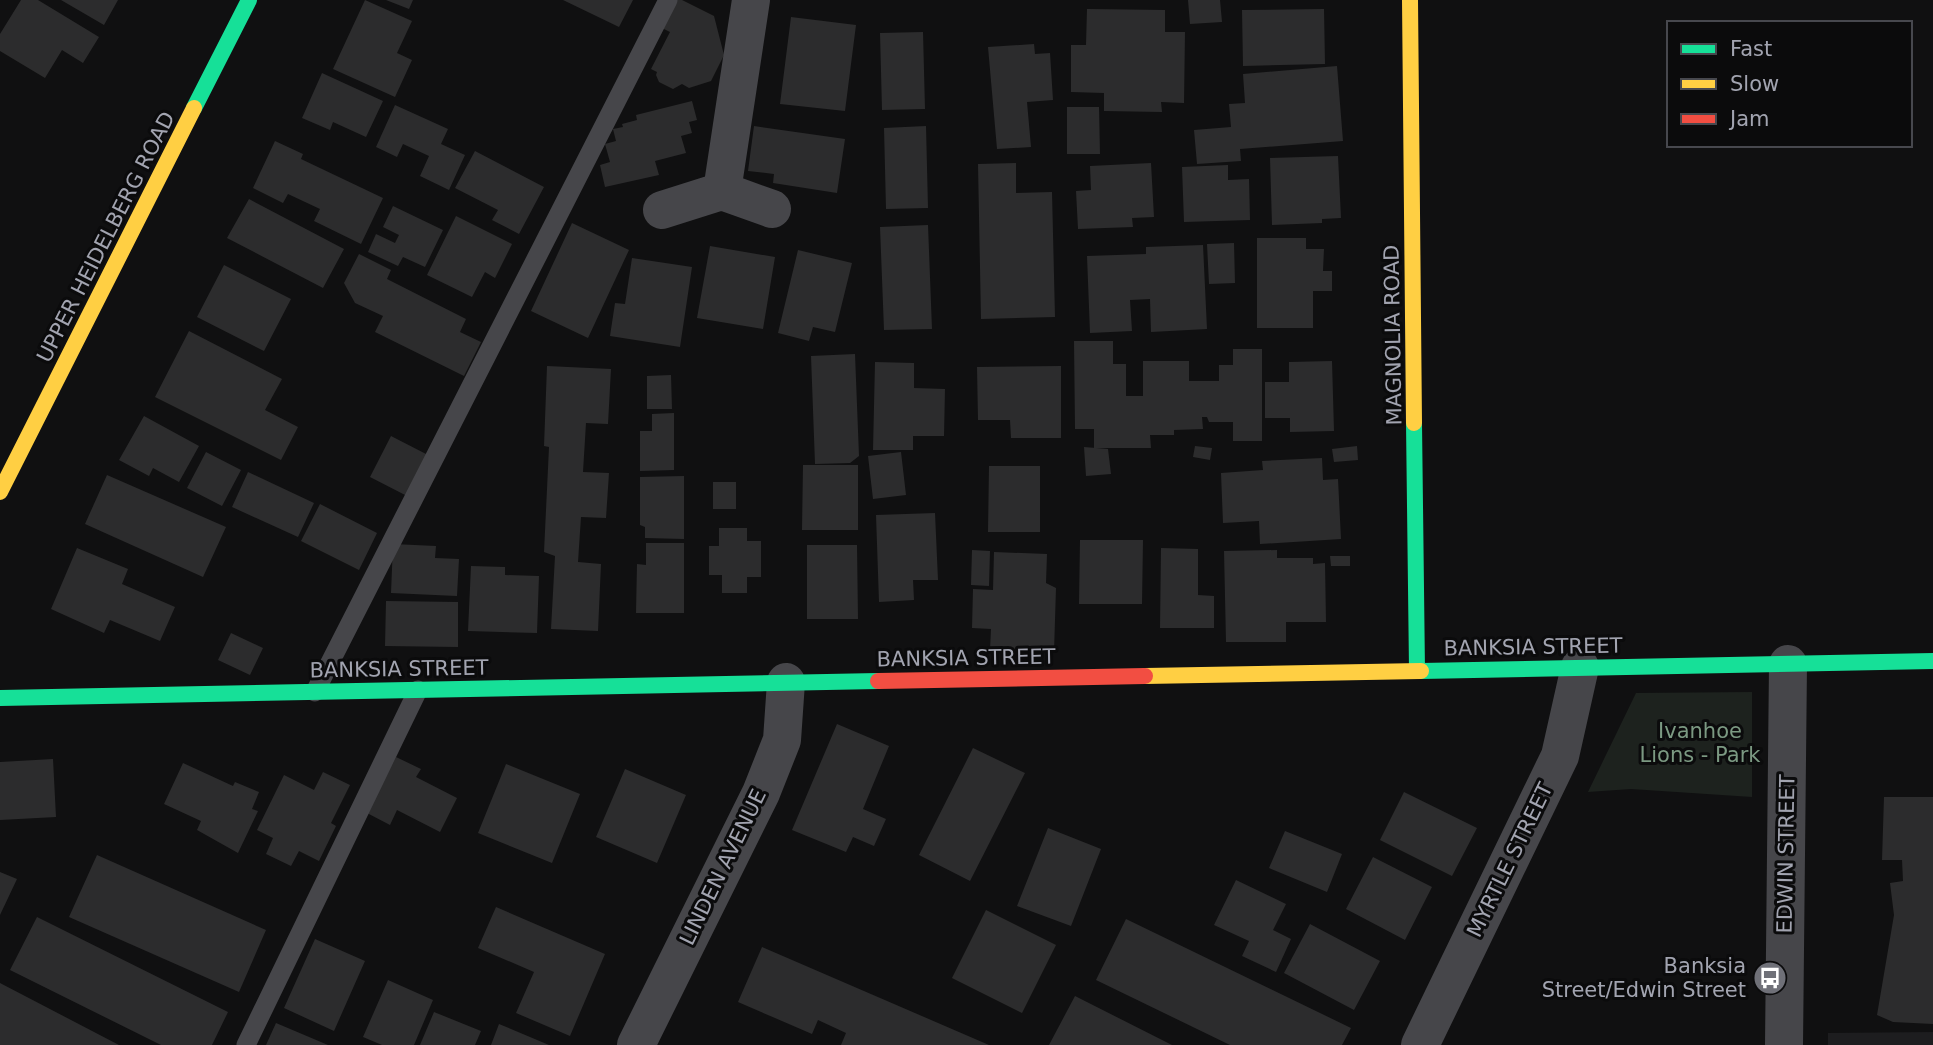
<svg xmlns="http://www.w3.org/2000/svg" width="1933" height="1045" font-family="'DejaVu Sans',sans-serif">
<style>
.built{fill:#1d1d1f}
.green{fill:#1d221e}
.building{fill:#2c2c2d}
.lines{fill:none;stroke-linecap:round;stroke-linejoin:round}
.lane{stroke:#46464a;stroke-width:19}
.street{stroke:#46464a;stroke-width:38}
.fast{stroke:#16e098;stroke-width:16}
.slow{stroke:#ffcf43;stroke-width:16}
.jam{stroke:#f24e42;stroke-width:16}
.labels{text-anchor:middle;stroke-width:6;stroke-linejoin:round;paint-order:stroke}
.street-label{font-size:21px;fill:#a2a4b0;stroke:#0b0b0c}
.park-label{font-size:21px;fill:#7b9982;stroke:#0b0b0c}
.poi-label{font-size:21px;fill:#a2a4b0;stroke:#0b0b0c;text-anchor:end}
</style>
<rect width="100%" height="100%" fill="#101011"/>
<path class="built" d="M1933,1032v13h-105v-12z"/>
<path class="green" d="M1752,692v105l-121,-8 -43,3 48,-99z"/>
<path class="building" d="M21,0h17l61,37 -16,26 -21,-13 -17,28 -45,-27v-17z
M61,0h57l-14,25z
M365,0l47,21 -15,32 15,7 -17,37 -62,-28z
M386,0h27l-4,9z
M563,0h70l-14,27z
M677,0h5l32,16 10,39 -13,26 -22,7 -7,-4 -9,5 -14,-7 -3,-7 1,-3 -6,-3 19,-37 -8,-4z
M1188,0h32l2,22 -32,2z
M1087,9l78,1v22h20l-1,71 -23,-1 1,10 -58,-1v-18l-33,-1v-47h15z
M1324,9l1,55 -82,2 -1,-56z
M791,17l65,8 -11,86 -65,-7z
M923,32l2,77 -43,1 -2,-77z
M1034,44l1,10 15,-1 3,47 -26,2 4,45 -34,2 -9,-102z
M1337,66l6,75 -103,8 1,12 -44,3 -3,-34 37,-3 -2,-23 16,-1 -2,-29z
M322,73l61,28 -17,36 -33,-15 -3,8 -28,-12z
M692,101l5,19 -8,2 3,11 -11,3 5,17 -31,8 4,14 -54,12 -5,-22 10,-3 -5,-18 11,-3 -3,-12 10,-2 -1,-3 15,-4 -1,-5z
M395,105l53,24 -7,15 24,11 -16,35 -29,-14 9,-20 -26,-12 -6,13 -21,-10z
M1067,107h32l1,47h-33z
M754,126l91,13 -8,54 -64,-10 1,-9 -26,-3z
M926,126l2,82 -42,1 -2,-81z
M275,141l28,13 -2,5 82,39 -22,46 -47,-23 6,-12 -32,-15 -5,9 -30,-15z
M475,151l69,36 -25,47 -27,-14 6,-10 -43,-22z
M1338,156l3,62 -19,1v4l-50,2 -2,-67z
M1016,163v30l36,-1 3,125 -74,2 -3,-155z
M1151,163l3,54 -22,1 1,9 -55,2 -2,-38 15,-1 -1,-24z
M1228,165v15l21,-1 1,41 -66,2 -2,-55z
M249,199l95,50 -21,39 -96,-50z
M393,206l50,24 -18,37 -22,-10 -5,9 -30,-14 8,-18 19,9 4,-8 -16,-8z
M456,216l56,28 -17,34 -10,-6 -13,25 -45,-22z
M572,223l57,27 -41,88 -57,-27z
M928,225l4,104 -48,1 -4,-103z
M1257,238h49v11h18l-1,22h9v20h-19v37h-56z
M1234,243l1,40 -26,1 -2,-40z
M1203,245l4,84 -56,3 -1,-33 -20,1 2,31 -42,2 -3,-77 59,-2v-7z
M710,246l65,11 -12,72 -66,-11z
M798,250l54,13 -17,69 -22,-5 -4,14 -31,-8z
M359,254l32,16 -4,9 79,40 -6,13 21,10 -17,34 -89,-44 8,-16 -28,-13 -11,-20z
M632,258l60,9 -12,80 -70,-11 5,-33 10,1z
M224,265l67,34 -27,52 -67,-34z
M189,331l93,48 -17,31 33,17 -17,33 -126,-63z
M1074,341h39v23h13v32h17v-35h46v20h30v-16h14v-16h29v92h-29v-19h-24l-2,-5h-5l1,12 -29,1v5h-24l1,13h-57v-19h-19z
M855,354l4,102 -9,7 -35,1 -4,-108z
M1332,361l2,70 -44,1v-14h-25v-36h24v-20z
M875,362l39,1v25l31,1 -1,47h-31v14h-40z
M547,366l64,3 -3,55 -22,-1 -3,49 26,1 -3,45 -25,-1 -3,45 23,2 -3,67 -47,-2 4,-73 -11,-4 5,-105 -5,-1z
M1061,366v72h-50l-1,-18h-32l-1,-53z
M671,375l1,34h-25v-33z
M674,413v57l-34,1v-40h12v-17z
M144,416l55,30 -20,36 -26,-14 -4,8 -30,-16z
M391,436l37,19 -21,41 -37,-19z
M1195,446l17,2 -2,12 -17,-3z
M1357,446l1,14 -24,2 -2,-13z
M1084,447l24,2 3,25 -25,2z
M206,452l35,18 -19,36 -35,-18z
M901,452l5,43 -33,4 -5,-43z
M1322,458l1,22 15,-1 3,60 -81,5 -1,-23 -36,2 -2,-50 42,-3 -1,-9z
M803,465h55v65h-56z
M989,466h51v66h-52z
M248,472l66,31 -16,34 -66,-30z
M107,475l119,52 -23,50 -118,-53z
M684,476v63l-39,-1v-11l-5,-2v-48z
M713,482h23v27h-23z
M320,504l57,29 -18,37 -58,-29z
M935,513l3,67h-25l1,20 -35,2 -3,-87z
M719,528h28v13h14v36h-14v16h-25v-18h-13v-29h10z
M1080,540h63l-1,64h-63z
M646,543h38v70h-48l1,-49 9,1z
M393,544l43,2 -1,12 24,1 -2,37 -66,-3z
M807,545h50l1,74h-51z
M77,548l51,21 -6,15 53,23 -15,34 -50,-21 -6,13 -53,-24z
M1161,548l37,1v46l16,1v32h-54z
M972,550l18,1 -1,35 -18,-1z
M1277,550v8h36v6l12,-1 1,59h-40v20h-60l-2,-91z
M994,552l53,2 -1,29 10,5 -2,64 -64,-2 1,-21 -19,-1 1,-39 20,1z
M1330,556h20v10h-19z
M471,566l34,1v8l34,1 -2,57 -69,-2z
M386,601l72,1v45l-73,-1z
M231,633l32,15 -13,27 -32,-15z
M837,724l52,22 -26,63 23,10 -12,27 -21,-9 -7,15 -54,-22z
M973,748l52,25 -55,108 -51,-26z
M396,757l25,12 -5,8 41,21 -17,34 -43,-22 -7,15 -23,-12z
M53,759l3,58 -56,3v-58z
M183,763l50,23 2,-4 24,10 -7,17 6,2 -20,42 -41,-23 4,-9 -37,-17z
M506,764l74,30 -28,69 -74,-30z
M625,769l61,26 -29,68 -61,-26z
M323,772l27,13 -19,38 5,3 -17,35 -20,-10 -8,15 -25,-12 7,-16 -16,-8 27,-55 30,15z
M1404,792l73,36 -25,48 -72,-36z
M1884,797h49v227l-40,-2 -16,-7 17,-100 -4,-32 13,-2 -1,-21h-20z
M1048,828l53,21 -30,77 -54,-20z
M1285,831l57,23 -15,38 -58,-24z
M97,855l169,75 -27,62 -170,-75z
M1373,857l59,30 -27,53 -59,-31z
M0,872l17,7 -17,36z
M1236,880l50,24 -13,26 18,9 -15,33 -34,-16 7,-15 -35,-16z
M496,907l109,47 -35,82 -54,-23 18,-41 -56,-24z
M986,910l70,35 -34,68 -70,-35z
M37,917l191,95 -16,33h-51l-151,-75z
M1126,919l225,109 -9,17h-112l-134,-65z
M1310,924l70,37 -26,49 -70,-37z
M315,939l50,22 -31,70 -50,-23z
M762,947l227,98h-148l5,-12 -28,-13 -6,14 -74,-32z
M388,980l45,20 -19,45h-32l-19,-8z
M0,983l119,62h-119z
M1075,996l97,49h-123z
M434,1012l47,19 -6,14h-55z
M276,1023l52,22h-62z
M499,1024l50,21h-58z"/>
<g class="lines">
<path class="lane" d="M315,692l353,-692
M246,1045l172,-355"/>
<path class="street" d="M722,191l50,18
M662,210l60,-19 29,-191
M636,1045l125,-252 21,-53 4,-58
M1420,1045l140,-289 20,-89
M1784,1045l4,-381"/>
<path class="fast" d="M194,108l55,-108
M1414,423l3,247
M1421,671l512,-10
M0,698l878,-17"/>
<path class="slow" d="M1410,0l4,423
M0,492l194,-384
M1145,676l276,-5"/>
<path class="jam" d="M878,681l267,-5"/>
</g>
<defs>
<symbol id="bus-disc" viewBox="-11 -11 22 22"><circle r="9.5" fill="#6f7078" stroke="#0b0b0c"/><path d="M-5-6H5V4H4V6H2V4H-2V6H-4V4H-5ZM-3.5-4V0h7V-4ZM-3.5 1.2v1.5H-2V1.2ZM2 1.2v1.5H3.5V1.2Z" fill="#fff"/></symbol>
</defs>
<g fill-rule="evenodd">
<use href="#bus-disc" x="1751" y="959" width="38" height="38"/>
</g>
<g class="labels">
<g class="street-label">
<text transform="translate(106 237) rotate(-63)" y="7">UPPER HEIDELBERG ROAD</text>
<text transform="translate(1393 335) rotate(-91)" y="7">MAGNOLIA ROAD</text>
<text transform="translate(1533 647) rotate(-1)" y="7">BANKSIA STREET</text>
<text transform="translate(966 658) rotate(-1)" y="7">BANKSIA STREET</text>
<text transform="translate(399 669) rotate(-1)" y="7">BANKSIA STREET</text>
<text transform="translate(1786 854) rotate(-89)" y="7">EDWIN STREET</text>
<text transform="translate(1510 860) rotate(-64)" y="7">MYRTLE STREET</text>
<text transform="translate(723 867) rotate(-64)" y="7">LINDEN AVENUE</text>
</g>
<g class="park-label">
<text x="1700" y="738">Ivanhoe<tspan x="1700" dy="24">Lions - Park</tspan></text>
</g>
<g class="poi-label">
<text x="1746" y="973">Banksia<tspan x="1746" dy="24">Street/Edwin Street</tspan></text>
</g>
</g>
<rect x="1667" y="21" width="245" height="126" fill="#0b0b0c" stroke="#47484e" stroke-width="2"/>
<rect x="1681" y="44" width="35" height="10" fill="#16e098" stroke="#47484e" stroke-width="2"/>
<text x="1730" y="56" font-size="21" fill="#a2a4b0">Fast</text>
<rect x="1681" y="79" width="35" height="10" fill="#ffcf43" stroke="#47484e" stroke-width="2"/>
<text x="1730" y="91" font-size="21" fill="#a2a4b0">Slow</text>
<rect x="1681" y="114" width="35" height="10" fill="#f24e42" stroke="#47484e" stroke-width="2"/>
<text x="1730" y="126" font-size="21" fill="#a2a4b0">Jam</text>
</svg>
